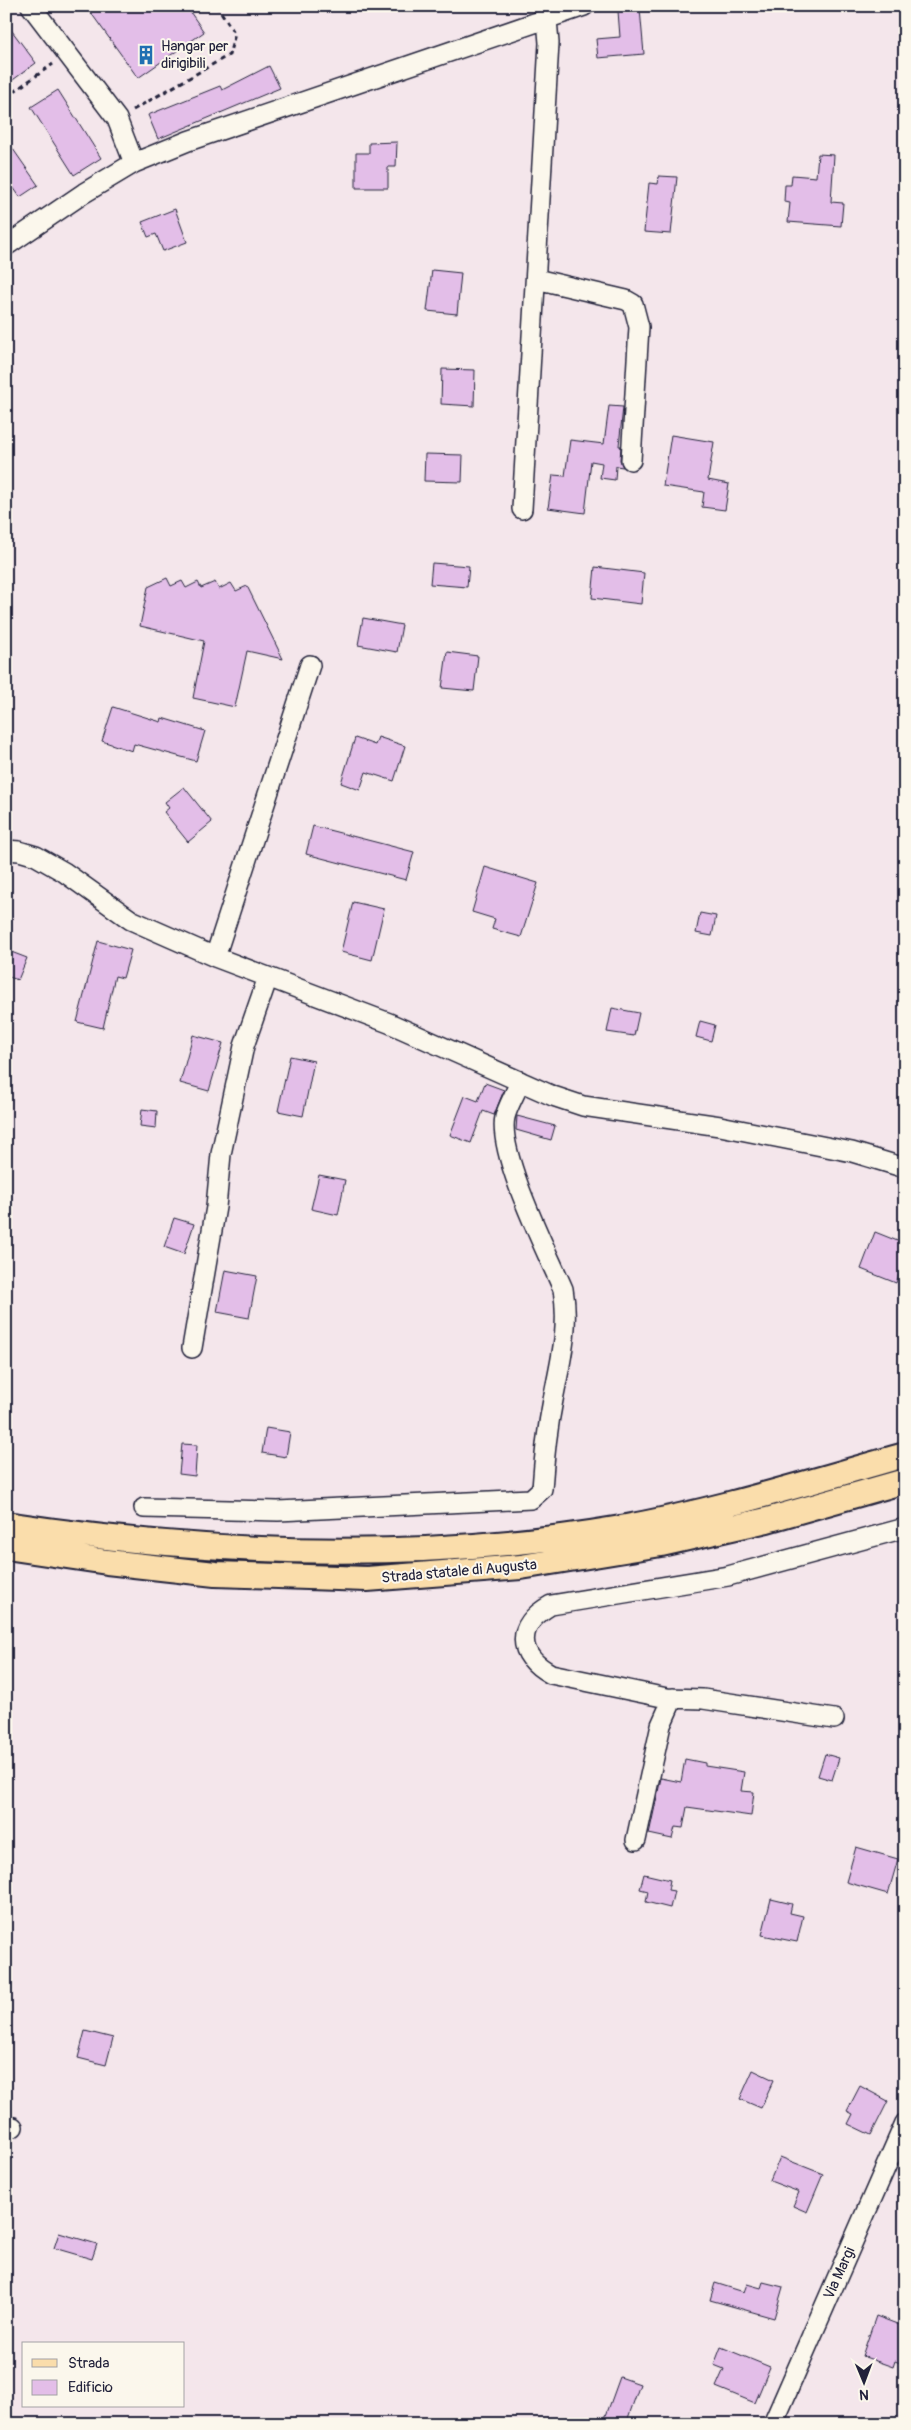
<svg xmlns="http://www.w3.org/2000/svg" width="911" height="2430" font-family="Pangolin,sans-serif">
<style>
.building{fill:#e3bee8;stroke:#22223b}
.lines{fill:none;stroke-linecap:round;stroke-linejoin:round}
.minor-casing{stroke:#22223b;stroke-width:22}
.major-casing{stroke:#22223b;stroke-width:28}
.path{stroke:#22223b;stroke-width:3;stroke-dasharray:5 4;stroke-linecap:butt}
.minor{stroke:#fbf7ec;stroke-width:19}
.major{stroke:#faddab;stroke-width:24}
.labels{text-anchor:middle;stroke-width:4;stroke-linejoin:round;paint-order:stroke}
.poi-label{font-size:15px;fill:#22223b;stroke:#fbf7ec;text-anchor:start}
.street-label{font-size:15px;fill:#22223b;stroke:#fbf7ec}
</style>
<rect width="100%" height="100%" fill="#f4e6eb"/>
<filter id="ink" filterUnits="userSpaceOnUse"><feTurbulence type="fractalNoise" baseFrequency=".02" numOctaves="2"/><feDisplacementMap in="SourceGraphic" scale="10" xChannelSelector="R" yChannelSelector="G"/><feConvolveMatrix kernelMatrix="1 2 1 2 8 2 1 2 1" color-interpolation-filters="sRGB"/></filter>
<g filter="url(#ink)">
<path class="building" d="M86,6h100l18,26 -66,46z
M640,9l4,45 -46,4 -2,-19 24,-2 -2,-26z
M6,23l30,40 -30,22z
M269,66l11,22 -122,51 -10,-24 72,-29 2,4z
M58,90l43,68 -27,17 -43,-68z
M6,139l32,46 -18,12 -14,-20z
M397,142l-1,25h-8v21h-32v-35h13v-10z
M818,154l16,1 -3,47 12,1 -2,23 -53,-4 2,-19 -6,-1 1,-17h6l1,-10 24,2z
M659,176l18,1 -6,57 -27,-2 5,-49 9,1z
M175,209l12,33 -24,9 -7,-17 -8,3 -6,-15z
M432,270l29,3 -4,41 -30,-3z
M442,369l33,1 -1,36 -33,-2z
M609,406l14,1 -4,39h2l-1,14 3,7 -7,-1 -1,14 -15,-2 2,-15 -11,-2 -6,52 -37,-5 5,-33 12,1 5,-36 34,4z
M671,435l43,7 -6,38 21,4 -4,26 -23,-3 2,-15 -41,-6z
M425,454l38,1 -1,27 -38,-1z
M432,563l37,3 -2,21 -37,-3z
M595,567l49,6 -3,31 -49,-6z
M167,578l4,8 11,-5 4,7 12,-6 3,6 14,-6 4,7 12,-6 5,8 11,-5 36,73 -36,-8 -12,56 -42,-9 11,-57 -64,-15 8,-39z
M363,618l39,7 -5,27 -39,-7z
M447,652l31,4 -4,35 -32,-3z
M113,707l48,15 1,-4 43,13 -9,30 -62,-17 -2,7 -30,-10z
M378,737l27,9 -11,35 -28,-9 -6,18 -19,-7 14,-45 20,7z
M184,787l28,35 -24,20 -24,-30 5,-4 -4,-6z
M313,826l101,26 -8,28 -100,-26z
M485,867l53,16 -17,54 -29,-8 3,-10 -23,-7z
M353,902l31,7 -12,51 -31,-8z
M700,913l16,3 -4,20 -16,-3z
M98,941l33,9 -8,28 -8,-2 -12,52 -26,-6z
M6,950l21,8 -9,22 -12,-4z
M612,1008l27,5 -5,23 -27,-4z
M700,1021l15,4 -4,16 -15,-4z
M193,1035l30,8 -14,48 -29,-8z
M290,1056l24,5 -11,55 -25,-5z
M485,1083l19,7 -10,25 -11,-4 -12,32 -21,-8 15,-39 13,5z
M142,1109l15,2 -1,17 -16,-2z
M517,1116l38,10 -4,14 -35,-10z
M319,1175l26,5 -7,35 -27,-6z
M174,1218l20,6 -10,30 -20,-7z
M875,1232l30,12v27l-4,-2 -5,14 -35,-14z
M225,1270l32,6 -8,42 -32,-6z
M266,1428l24,4 -4,25 -24,-4z
M182,1444l15,1 -2,31 -16,-2z
M825,1754l14,4 -7,22 -14,-4z
M685,1759l20,4v3l39,6 -3,19 13,1 -3,24 -64,-9 -4,21 -8,-1 -3,12 -23,-5 12,-56 20,4z
M856,1847l42,12 -10,35 -42,-12z
M644,1874l26,6 -2,10 6,1 -4,17 -24,-6 2,-11 -8,-2z
M771,1899l21,5 -2,9 13,3 -6,26 -35,-7z
M85,2031l28,7 -7,27 -28,-7z
M753,2070l21,10 -13,28 -21,-9z
M860,2086l28,15 -17,34 -23,-11 5,-10 -6,-3z
M780,2157l43,17 -16,38 -14,-6 6,-14 -29,-11z
M59,2233l38,11 -5,15 -38,-11z
M763,2282l20,5 -9,31 -64,-18 5,-17 29,9 3,-8 14,4z
M876,2316l29,11v38l-10,-4 -2,6 -31,-11z
M721,2347l49,20 -15,36 -39,-16 8,-18 -10,-4z
M620,2377l20,7 -14,40h-23z"/>
<g class="lines">
<defs>
<path id="minor" d="M31,6l86,113 17,44
M6,246l78,-53 50,-30 54,-22 396,-135
M536,279l90,21 7,4 6,23 -8,133
M522,509l27,-466 -2,-24
M6,850l13,1 17,5 28,16 67,48 84,37 174,66 164,73 30,10 137,20 132,26 53,16
M215,957l95,-292
M192,1348l24,-141 5,-53 23,-108 24,-69
M144,1508l134,3 253,-12 11,-10c2,-30 5,-59 11,-89 7,-37 17,-72 10,-111 -16,-37 -66,-136 -58,-172 3,-12 11,-24 15,-36
M834,1719l-131,-20 -36,-1 -116,-24c-35,-19 -36,-49 0,-69l177,-29 177,-48
M636,1840l25,-115 12,-27
M6,2126l7,1
M773,2424l132,-301"/>
<path id="major" d="M6,1524c204,31 411,39 615,4 96,-17 190,-47 284,-73
M6,1547l101,15 108,12 152,5 154,-12 140,-23 106,-24 138,-39"/>
</defs>
<use href="#minor" class="minor-casing"/>
<use href="#major" class="major-casing"/>
<path class="path" d="M6,97l47,-33
M133,110l96,-55 6,-21 -18,-28"/>
<use href="#minor" class="minor"/>
<use href="#major" class="major"/>
</g>
</g>
<defs>
<symbol id="building-bare" viewBox="-9 -9 18 18"><path d="M-4-6H4V6H1V3H-1V6H-4ZM-2.5-4.3h1.7v1.8h-1.7ZM.8-4.3h1.7v1.8H.8ZM-2.5-1h1.7V.8h-1.7ZM.8-1h1.7V.8H.8Z" fill="#1f6fb2" stroke="#fbf7ec" stroke-width="2.5" paint-order="stroke"/></symbol>
</defs>
<g fill-rule="evenodd">
<use href="#building-bare" x="132" y="41" width="28" height="28"/>
</g>
<g class="labels">
<g class="poi-label">
<text x="161" y="51">Hangar per<tspan x="161" dy="17">dirigibili</tspan></text>
</g>
<g class="street-label">
<text transform="translate(459 1571) rotate(-5)" y="5">Strada statale di Augusta</text>
<text transform="translate(839 2273) rotate(-66)" y="5">Via Margi</text>
</g>
</g>
<rect width="911" height="2430" fill="none" stroke="#fbf7ec" stroke-width="25"/>
<rect x="12" y="12" width="886" height="2405" fill="none" stroke="#22223b" stroke-width="2" filter="url(#ink)"/>
<rect x="22" y="2342" width="162" height="65" fill="#fbf7ec" stroke="#a4a2a5"/>
<rect x="32" y="2359" width="25" height="8" fill="#faddab" stroke="#a4a2a5"/>
<text x="68" y="2368" font-size="15" fill="#22223b">Strada</text>
<rect x="32" y="2380" width="25" height="15" fill="#e3bee8" stroke="#a4a2a5"/>
<text x="68" y="2392" font-size="15" fill="#22223b">Edificio</text>
<g transform="translate(864 2382) rotate(179)" stroke="#fbf7ec" stroke-width="4" paint-order="stroke">
<path d="M0-4L9 19L0 12L-9 19Z" fill="#22223b"/>
<text y="-8" font-size="14" font-weight="bold" text-anchor="middle" fill="#22223b">N</text>
</g>
</svg>
